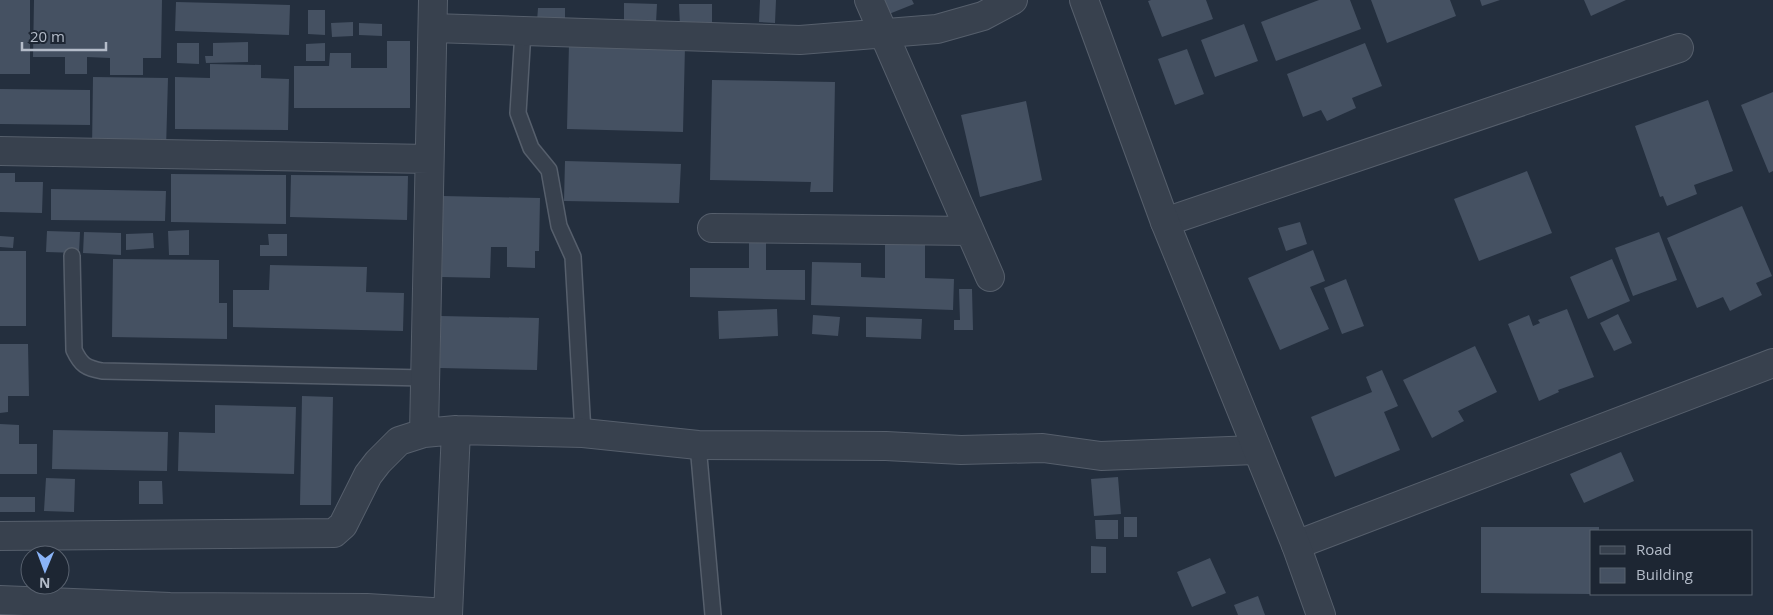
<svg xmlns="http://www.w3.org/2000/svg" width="1773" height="615" font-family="'Open Sans',sans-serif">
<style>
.building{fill:#455162}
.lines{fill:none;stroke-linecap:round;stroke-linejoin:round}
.service-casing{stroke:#565f6c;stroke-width:18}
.minor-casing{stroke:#565f6c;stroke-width:30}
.tertiary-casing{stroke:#565f6c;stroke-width:30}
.service{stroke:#38414e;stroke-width:15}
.minor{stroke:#38414e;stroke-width:28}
.tertiary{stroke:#38414e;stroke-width:28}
</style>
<rect width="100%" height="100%" fill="#242f3e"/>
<path class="building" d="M0,0h30v74h-30z
M34,0h128l-1,58h-18v17h-33v-17l-23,-1v17h-22v-17h-32z
M760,0h16l-1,23 -16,-1z
M877,0h35l2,4 -30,12z
M1151,0h55l7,19 -51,18 -14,-36z
M1319,0h31l11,29 -85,32 -15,-39z
M1371,0h79l6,16 -69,27z
M1480,0h20l-18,6z
M1584,0h42l-35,16z
M176,2l114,3 -1,30 -114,-4z
M624,3l33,1 -1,19h-32z
M679,4h33v22h-32z
M538,8h27v14l-28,-1z
M308,10h17v25l-17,-1z
M353,22v14l-21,1 -1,-14z
M359,23l23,1v12l-23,-1z
M1244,24l14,37 -43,16 -14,-37z
M387,41h23v67h-116v-42h35l1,-13h21v15h36z
M248,42v20l-42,1 -1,-7h8v-13z
M177,43h22v21l-22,-1z
M325,43v18h-19v-17z
M569,43l116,3 -2,86 -116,-3z
M1365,43l17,43 -30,12 4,10 -29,13 -6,-11 -18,7 -16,-43z
M1187,49l17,45 -29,11 -17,-46z
M210,64l51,1v13l28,1 -1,51 -113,-1v-52l35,1z
M93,77l75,1 -2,71 -74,-1z
M712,80l123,2 -2,110h-23l1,-10 -101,-2z
M0,89l90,1v35l-90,-1z
M1773,92v79l-4,2 -28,-68z
M1708,100l25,71 -39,14 3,9 -30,12 -4,-10 -3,1 -25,-71z
M1026,101l16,79 -62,17 -19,-82z
M565,161l116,3 -2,39 -115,-2z
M1527,171l25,62 -73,28 -25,-62z
M0,173h15v9h28l-1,31 -42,-1z
M171,174l115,1v49l-115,-2z
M291,175l117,1 -1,44 -117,-3z
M51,189l115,2 -1,30 -114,-1z
M443,196l97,2 -1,53h-4v17l-28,-1v-20h-16l-1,31 -48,-1z
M1742,206l30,70 -16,7 6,12 -32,16 -7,-14 -26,11 -30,-70z
M1300,222l7,22 -21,7 -8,-23z
M189,230v25h-20l-1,-24z
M47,231l33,1 -1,21 -33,-1z
M84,232l37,1v22l-38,-2z
M1659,232l18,48 -44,16 -18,-48z
M153,233l1,15 -28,2v-16z
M268,234h19v22h-27v-11h9z
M0,236l14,1 -1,11 -13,-1z
M749,237l17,1v32h39v30l-115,-3v-29h59z
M885,243l40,1v34l29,1 -1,31 -142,-5 1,-43 49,1v14l24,1z
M1313,250l12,31 -15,6 19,42 -49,21 -32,-72z
M0,251h26v75h-26z
M113,259l106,1v43h8v36l-115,-2z
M1612,259l18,42 -42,18 -18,-42z
M270,265l97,2 -1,25 38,1 -1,38 -170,-4v-37h36z
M1346,279l18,47 -22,8 -18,-46z
M959,289h13l1,41h-19v-10h6z
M777,309l1,27 -59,3 -1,-28z
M1567,309l27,68 -36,13 1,2 -20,9 -31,-77 21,-9 4,11 7,-3 -2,-3z
M1618,314l14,29 -18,8 -14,-28z
M813,315l27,2 -2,19 -26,-2z
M441,316l98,2 -2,52 -97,-2z
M866,317l56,2 -1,20 -55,-2z
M0,344h28l1,52h-21v16l-8,1z
M1475,346l22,46 -39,19 6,10 -32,17 -29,-58z
M1382,370l16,36 -14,6 16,38 -65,27 -24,-60 61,-25 -6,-15z
M302,396l31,1 -2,108h-31z
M215,405l81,2 -2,67 -116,-3 1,-39 36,1z
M0,424l19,1v19h18v30h-37z
M53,430l115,2 -1,39 -115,-2z
M1621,452l13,29 -50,22 -14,-29z
M1118,477l3,37 -27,2 -3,-37z
M46,478l29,1 -1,33 -30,-1z
M139,481h23l1,23h-24z
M0,497h35v15h-35z
M1124,517h13v20h-13z
M1095,520h23v19h-22z
M1481,527h118v4h-7v63l-111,-1z
M1091,546l15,1v26h-15z
M1210,558l16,35 -34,14 -15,-35z
M1258,596l7,19h-27l-4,-10z"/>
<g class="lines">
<defs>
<path id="service" d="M523,31l-5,82 13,35 18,22 10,56 14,31 10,176
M72,256l2,94c7,15 12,18 28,21l323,7
M698,445l15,170"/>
<path id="minor" d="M869,0l121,277
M433,28l367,12 137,-11 46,-13 30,-16
M0,151l429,8
M1165,222l514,-174
M712,228l257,3
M424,433l9,-433
M0,536l334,-3 9,-8 25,-50 10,-13 21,-21 25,-8 32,-3 127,3 115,12 188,1 75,4 82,-2 58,8 154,-6
M1296,545l477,-182
M0,600l170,7 197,1 81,5
M448,615l8,-185"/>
<path id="tertiary" d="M1084,0l81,222 131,323 25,70"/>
</defs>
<use href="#service" class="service-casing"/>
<use href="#minor" class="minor-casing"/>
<use href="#tertiary" class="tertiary-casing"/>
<use href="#service" class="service"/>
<use href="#minor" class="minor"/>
<use href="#tertiary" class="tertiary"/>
</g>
<rect x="1590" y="530" width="162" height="65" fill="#1d2633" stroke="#59626f"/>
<rect x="1600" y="546" width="25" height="8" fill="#38414e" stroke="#59626f"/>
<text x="1636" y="555" font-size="15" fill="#b4bcc9">Road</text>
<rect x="1600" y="568" width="25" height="15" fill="#455162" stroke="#59626f"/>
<text x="1636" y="580" font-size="15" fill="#b4bcc9">Building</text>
<g transform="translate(45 570) rotate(181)"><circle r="24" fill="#1d2633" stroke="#59626f"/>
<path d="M0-4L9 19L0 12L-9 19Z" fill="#8ab4f8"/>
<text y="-8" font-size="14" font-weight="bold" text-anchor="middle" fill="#b4bcc9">N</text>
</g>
<path d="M22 42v8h84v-8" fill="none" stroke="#b4bcc9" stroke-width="2.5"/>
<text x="30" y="42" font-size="15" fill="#b4bcc9" stroke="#1d2633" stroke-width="4" paint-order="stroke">20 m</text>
</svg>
